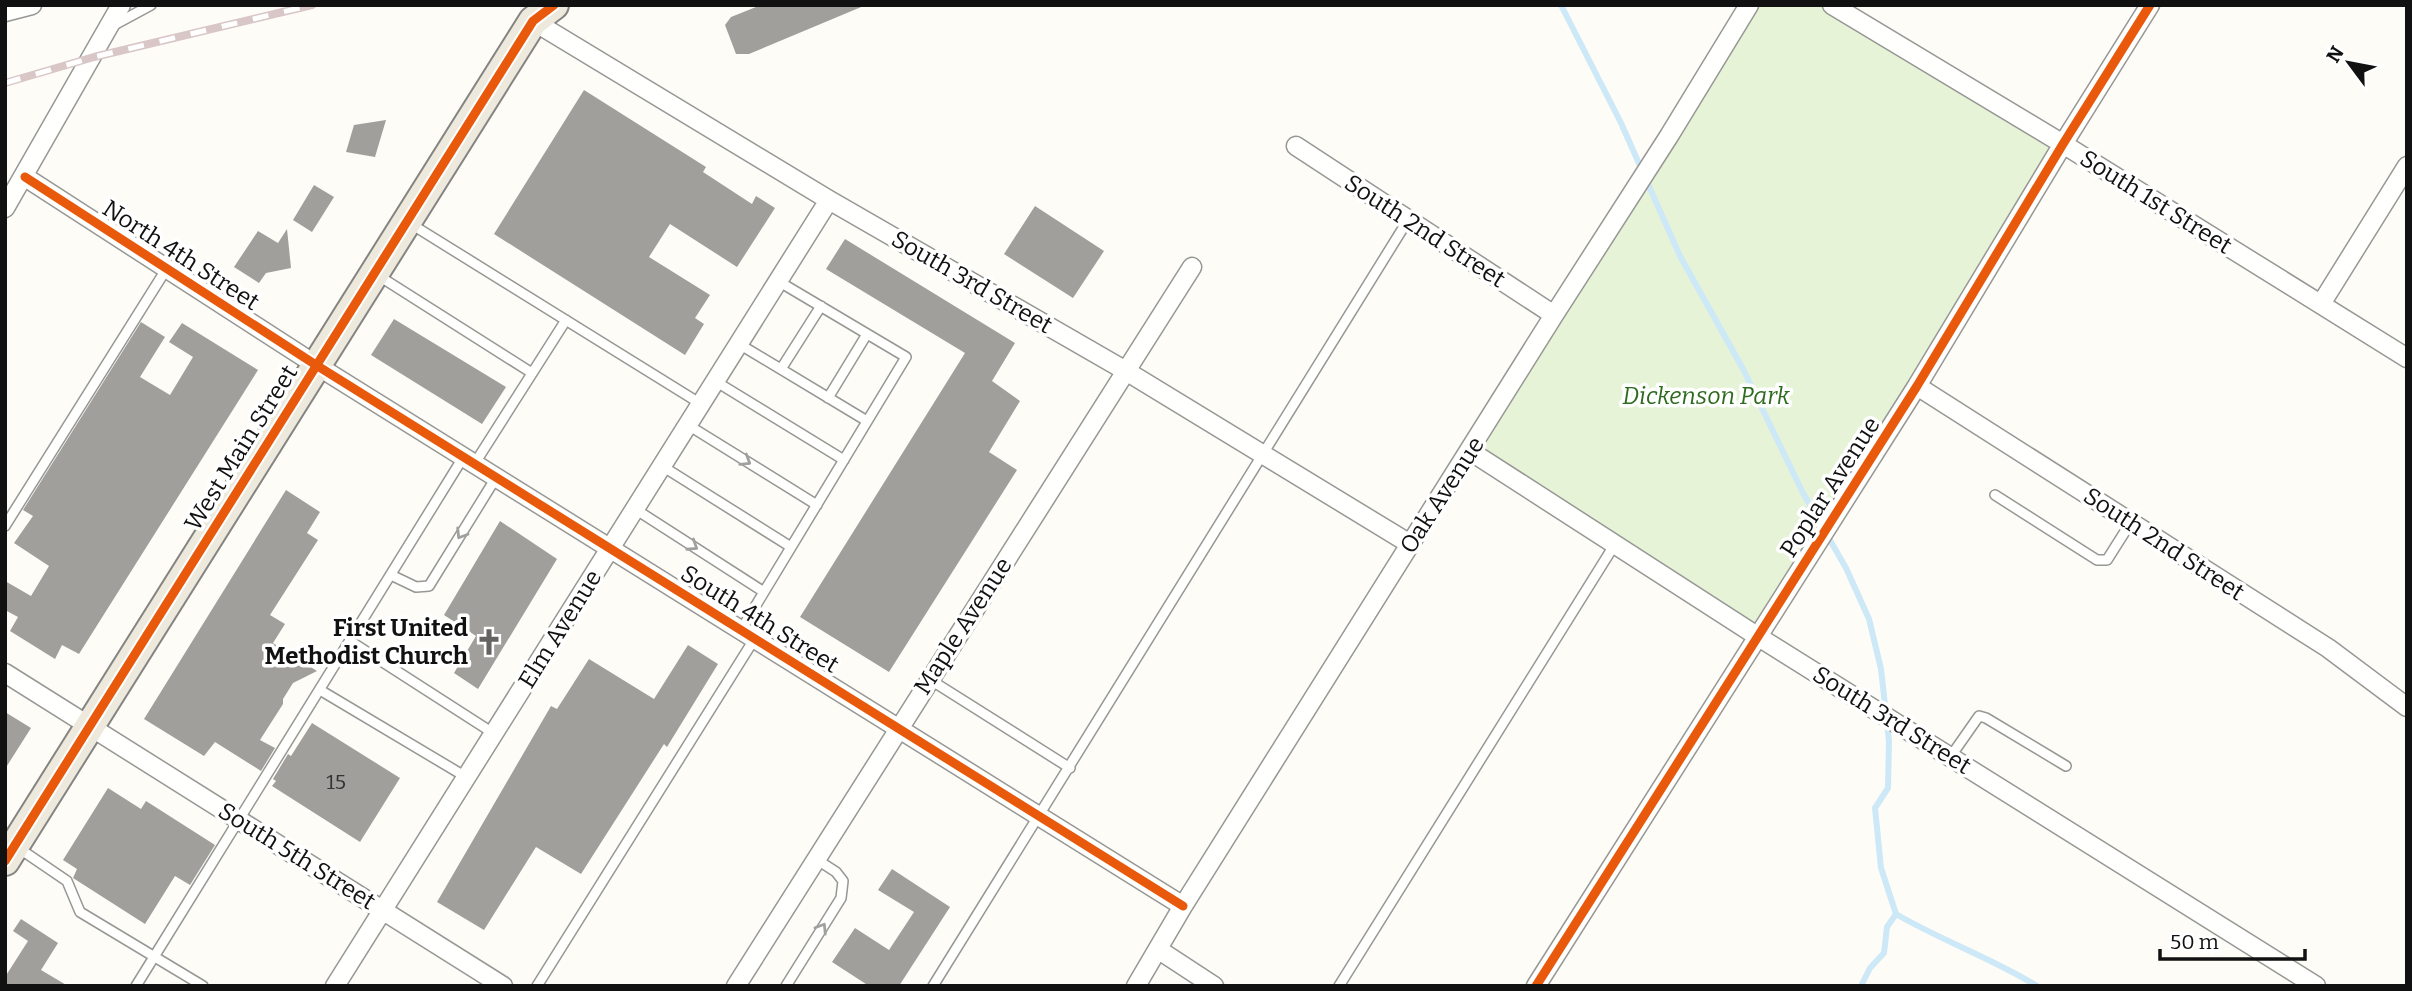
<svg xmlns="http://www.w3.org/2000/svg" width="2412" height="991" font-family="Bitter,serif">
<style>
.green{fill:#e7f3d7}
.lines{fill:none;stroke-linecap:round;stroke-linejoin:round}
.stream{stroke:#cde8f7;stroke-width:6}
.building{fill:#a19f9c}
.service-casing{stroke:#979795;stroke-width:12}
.minor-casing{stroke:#979795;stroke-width:21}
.primary-casing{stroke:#858482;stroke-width:32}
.service{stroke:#fffffe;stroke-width:9}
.minor{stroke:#fffffe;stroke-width:18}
.primary{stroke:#ede9dc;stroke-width:28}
.rail-casing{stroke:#d9c6c7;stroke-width:8}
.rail{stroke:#fff;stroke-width:5;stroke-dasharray:16;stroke-linecap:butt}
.cycleway-casing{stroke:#fff;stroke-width:13}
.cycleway{stroke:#e8590c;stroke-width:9}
.oneway{stroke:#a0a09f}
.labels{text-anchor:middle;stroke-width:7;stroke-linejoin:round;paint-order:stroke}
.number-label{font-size:21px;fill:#353434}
.street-label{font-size:24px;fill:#111;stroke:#fff}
.park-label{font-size:24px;font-style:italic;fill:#2f6b1f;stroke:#fff}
.poi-label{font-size:24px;font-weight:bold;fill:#111;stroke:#fff;text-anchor:end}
</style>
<rect width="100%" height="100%" fill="#fdfcf7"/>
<path class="green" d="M1749,5h83l231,139 -306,492 -287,-185z"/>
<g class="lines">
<path class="stream" d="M1561,5l60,118 59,133 63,113 60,124 43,75 23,51 12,50 8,72 -1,47 -13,20 6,60 15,46c46,27 96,44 141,72
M1861,986l9,-18 14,-15 3,-26 9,-13"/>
</g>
<path class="building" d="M761,5h105l-117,49h-13l-11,-29 6,-8z
M584,90l122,77 -3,5 49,32 4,-8 19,12 -38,59 -67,-43 -21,33 61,38 -15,23 9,6 -19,31 -191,-121z
M386,120l-11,37 -29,-5 8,-27z
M314,185l20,12 -22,35 -19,-12z
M1035,206l69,45 -31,47 -69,-44z
M287,229l4,39 -25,5 -7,10 -25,-16 24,-36 20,12z
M845,239l170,104 -23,38 28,20 -31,51 28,18 -128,202 -89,-55 165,-264 -139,-84z
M394,319l112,68 -24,37 -111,-69z
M141,322l24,15 -25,40 30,18 23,-38 -24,-15 13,-19 76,47 -179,284 -17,-9 -7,14 -45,-28 8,-14 -13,-7v-29l26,15 18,-30 -35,-23 19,-27 -10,-6z
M286,490l34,22 -13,21 11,7 -48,75 15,9 -12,19 44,28 -24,12 -10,16v5l-23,36 15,8 -14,23 -46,-29 -11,14 -60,-37z
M500,521l57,38 -79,130 -24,-16 22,-37 -32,-21z
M688,645l30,19 -51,83 -3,-3 -83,130 -45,-27 -52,83 -47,-28 114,-196 6,3 32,-50 65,40z
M5,712l26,16 -26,41z
M312,723l88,55 -40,64 -88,-56 4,-5 -3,-2 15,-25 3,2z
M108,788l33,21 5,-8 69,44 -25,40 -15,-9 -30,48 -72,-46 4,-9 -14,-9z
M892,869l58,38 -51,79h-30l-37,-24 23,-34 34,22 25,-38 -36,-22z
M21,919l37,24 -17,27 27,16h-63v-9l23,-36 -15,-10z"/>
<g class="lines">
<defs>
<path id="service" d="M114,25l37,-20
M411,224l290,180
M379,276l153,97
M739,344l128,77
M781,369l40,-63
M715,381l129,79
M828,398l39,-64
M688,425l129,80
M475,463l91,-143
M662,466l129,81
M1995,495l102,65h10l24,-38
M635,509l129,83
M5,526l162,-258
M391,575l25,12 13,-1 68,-110
M741,630l165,-273 -128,-76
M350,641l143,92
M929,679l141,89
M320,690l146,87
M1951,756l28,-40 7,2 80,48
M17,847l50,34 13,31 123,74
M136,986l328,-530
M537,986l218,-348
M786,986l55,-88 2,-17 -7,-9 -20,-13
M933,986l475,-766
M1339,986l276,-442"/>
<path id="minor" d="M1832,5l231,139 344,214
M5,12l27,-7
M533,21l296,179 297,171 284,173
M1296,146l258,169
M25,177l291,188 867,541
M5,208l116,-203
M2321,304l86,-138
M1917,386l411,262 79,59
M1470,451l287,185 559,350
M5,673l498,313
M1159,950l55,36
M335,986l494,-786
M736,986l456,-719
M1136,986l47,-80 371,-591 115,-179 80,-131
M1536,986l381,-600 146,-242 87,-139"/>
<path id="primary" d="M5,861l528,-840 21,-16"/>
</defs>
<use href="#service" class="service-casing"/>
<use href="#minor" class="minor-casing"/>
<use href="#primary" class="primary-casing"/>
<use href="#service" class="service"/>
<use href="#minor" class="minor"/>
<use href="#primary" class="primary"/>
<defs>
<path id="rail" d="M5,83l89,-26 218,-52"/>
</defs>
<use href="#rail" class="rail-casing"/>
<use href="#rail" class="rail"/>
<defs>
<path id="cycleway" d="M25,177l291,188 867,541
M5,861l528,-840 21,-16
M1536,986l381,-600 146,-242 87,-139"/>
</defs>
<use href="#cycleway" class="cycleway-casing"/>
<use href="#cycleway" class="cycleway"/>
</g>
<defs><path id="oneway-chevron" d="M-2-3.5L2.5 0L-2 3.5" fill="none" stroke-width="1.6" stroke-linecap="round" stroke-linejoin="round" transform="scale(1.75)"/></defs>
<g class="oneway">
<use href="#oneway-chevron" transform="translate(746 461) rotate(32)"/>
<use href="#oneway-chevron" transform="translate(461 534) rotate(122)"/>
<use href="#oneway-chevron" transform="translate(693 546) rotate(33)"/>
<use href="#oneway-chevron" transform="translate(822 928) rotate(-58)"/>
</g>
<defs>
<symbol id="church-bare" viewBox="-9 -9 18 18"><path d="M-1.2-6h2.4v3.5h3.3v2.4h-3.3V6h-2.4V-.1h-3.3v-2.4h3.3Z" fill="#646362" stroke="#fff" stroke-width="2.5" paint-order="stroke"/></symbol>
</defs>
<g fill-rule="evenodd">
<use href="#church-bare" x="470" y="623" width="38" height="38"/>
</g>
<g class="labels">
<g class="number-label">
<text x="336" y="789">15</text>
</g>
<g class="street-label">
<text transform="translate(2156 202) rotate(32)" y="8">South 1st Street</text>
<text transform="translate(1425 231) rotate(33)" y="8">South 2nd Street</text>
<text transform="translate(181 255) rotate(33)" y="8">North 4th Street</text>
<text transform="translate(972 282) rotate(30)" y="8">South 3rd Street</text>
<text transform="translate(241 448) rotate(-58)" y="8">West Main Street</text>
<text transform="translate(1830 487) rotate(-57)" y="8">Poplar Avenue</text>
<text transform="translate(1442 495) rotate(-57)" y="8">Oak Avenue</text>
<text transform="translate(2164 544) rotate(33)" y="8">South 2nd Street</text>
<text transform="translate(760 619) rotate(32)" y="8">South 4th Street</text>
<text transform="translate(963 626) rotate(-57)" y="8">Maple Avenue</text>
<text transform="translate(560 629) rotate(-58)" y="8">Elm Avenue</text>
<text transform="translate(1892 720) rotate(32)" y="8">South 3rd Street</text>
<text transform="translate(297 856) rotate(32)" y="8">South 5th Street</text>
</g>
<g class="park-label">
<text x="1706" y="404">Dickenson Park</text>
</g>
<g class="poi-label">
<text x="468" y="636">First United<tspan x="468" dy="28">Methodist Church</tspan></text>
</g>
</g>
<rect width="2412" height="991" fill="none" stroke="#111111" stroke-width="14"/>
<g transform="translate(2349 63) rotate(302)" stroke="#ffffff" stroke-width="5" paint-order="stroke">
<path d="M0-5L12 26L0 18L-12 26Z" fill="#111111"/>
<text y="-10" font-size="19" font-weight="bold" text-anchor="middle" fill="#111111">N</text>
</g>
<path d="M2160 949v10h145v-10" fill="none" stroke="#111111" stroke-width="3.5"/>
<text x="2170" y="949" font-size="21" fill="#111111" stroke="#ffffff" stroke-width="5" paint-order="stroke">50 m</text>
</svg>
